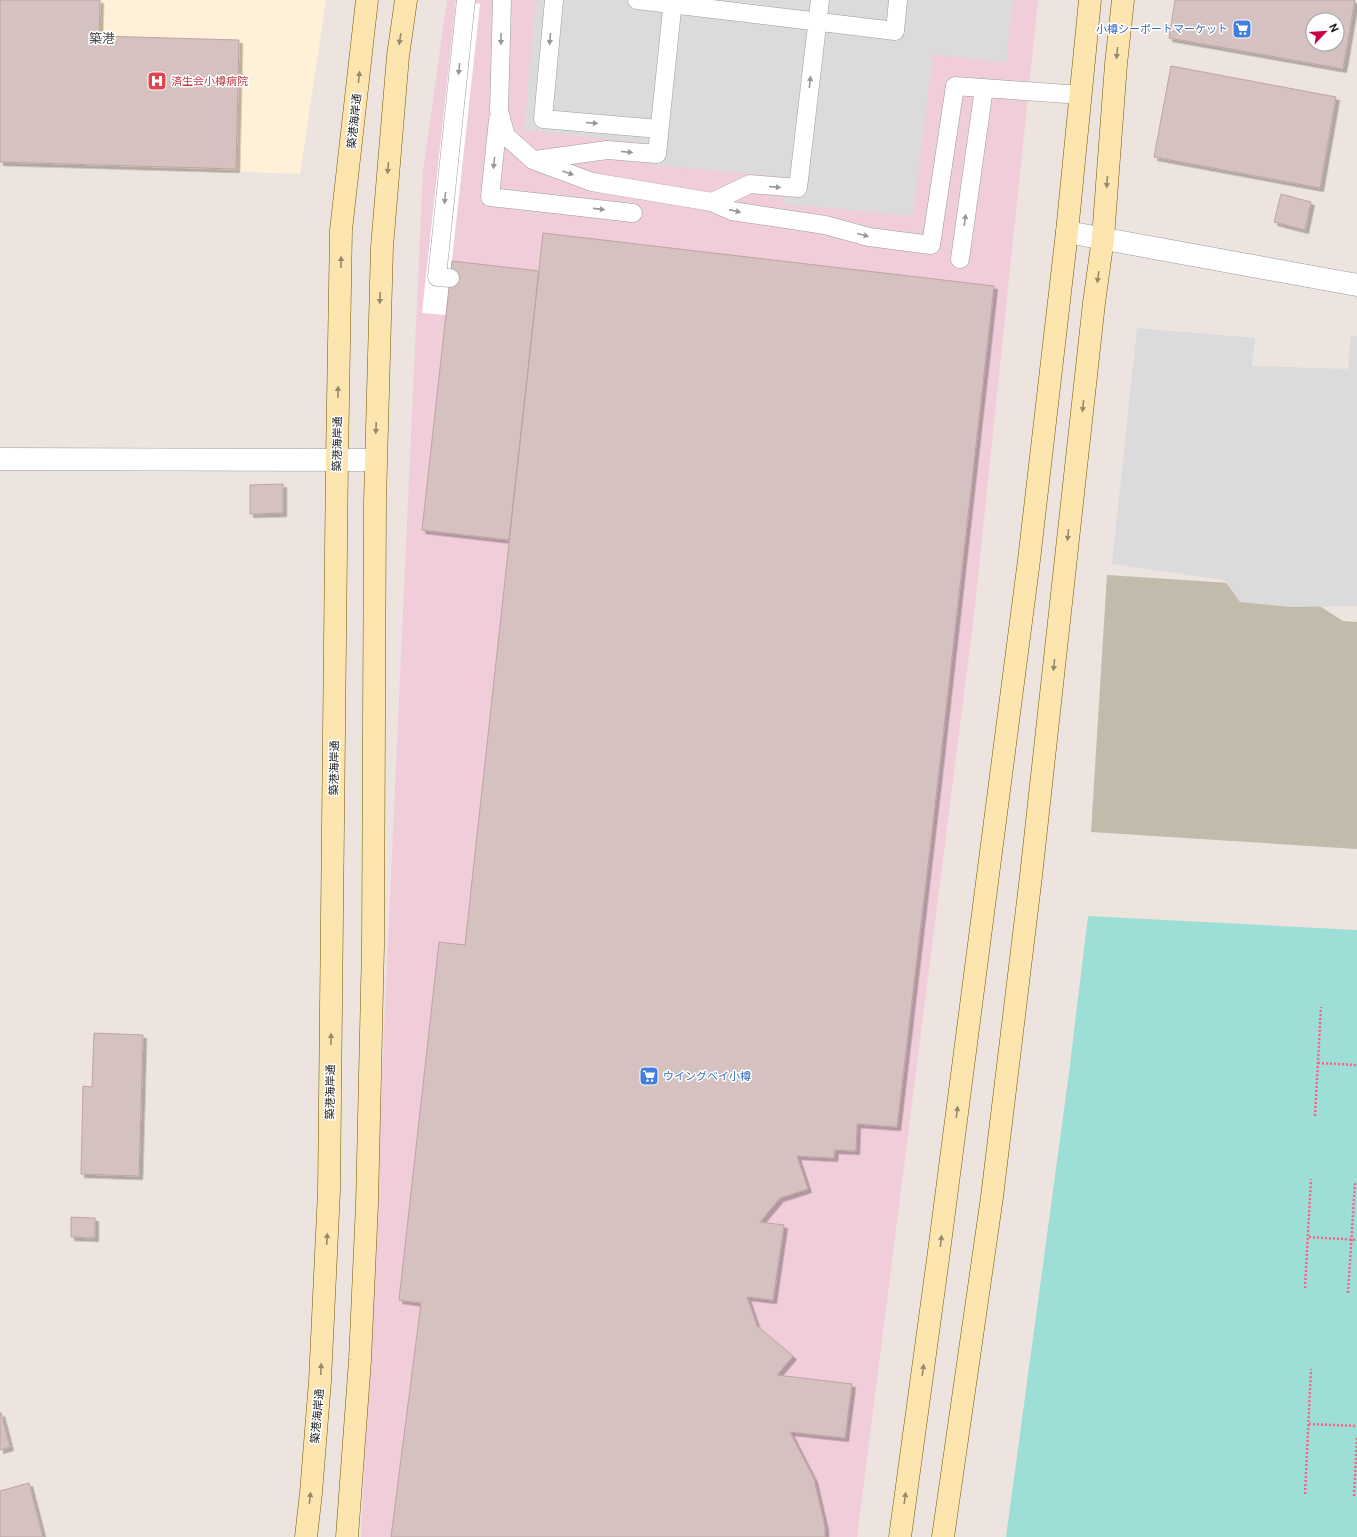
<svg xmlns="http://www.w3.org/2000/svg" width="1357" height="1537" font-family="Roboto,'Noto Sans JP',sans-serif">
<style>
.commercial{fill:#f0cdd8}
.education{fill:#fff1d7}
.construction{fill:#c2baab}
.parking{fill:#dbdbdb}
.water{fill:#9dded6}
.pier{fill:#fff}
.building{fill:#d4c1c0;stroke:#bfa4a1;fill-rule:evenodd;filter:url(#shadow)}
.lines{fill:none;stroke-linecap:round;stroke-linejoin:round}
.lane-casing{stroke:#9c9c9c;stroke-width:19}
.street-casing{stroke:#9c9c9c;stroke-width:23}
.secondary-casing{stroke:#745800;stroke-width:23}
.path{stroke:#ff5f86;stroke-width:2.5;stroke-dasharray:2 2;stroke-linecap:butt}
.lane{stroke:#fff;stroke-width:18}
.street{stroke:#fff;stroke-width:22}
.secondary{stroke:#fce5ae;stroke-width:22}
.oneway{fill:#978a6c}
.oneway2{fill:#989898}
.labels{text-anchor:middle;stroke-width:3;stroke-linejoin:round;paint-order:stroke}
.shop-label{font-size:11px;fill:#366cbe;stroke:#fff;text-anchor:end}
.health-label{font-size:11px;fill:#be3a42;stroke:#fff;text-anchor:start}
.street-label{font-size:11px;fill:#1b1b1b;stroke:#fff}
.quarter-label{font-size:13px;fill:#4e4e4e;stroke:#fff}
</style>
<defs>
<filter id="shadow"><feDropShadow dx="3.5" dy="3.5" stdDeviation="0" flood-color="#0004"/></filter>
</defs>
<rect width="100%" height="100%" fill="#ede4df"/>
<path class="commercial" d="M447,0h591l-64,615 -117,922h-496l62,-1366z"/>
<path class="education" d="M0,0h326l-26,174 -300,-12z"/>
<path class="construction" d="M1107,575l183,12 53,34 14,1v227l-266,-17z"/>
<path class="parking" d="M536,0h477l-7,63 -73,-9 -20,162 -129,-12 3,-27 -137,-12 2,-21 -128,-14z
M1137,328l118,10 -3,28 96,3 3,-34 6,1v270l-66,1 -51,-5 -16,-22 -112,-16z"/>
<path class="water" d="M1088,916l269,14v607h-351l63,-464z"/>
<path class="pier" d="M456,1l24,3 -34,311 -24,-2z"/>
<path class="building" d="M0,0h100l-1,36 140,4 -3,129 -236,-7z
M1175,0h180l-12,69 -174,-31zM1313,20h24v24h-24z
M1171,66l165,31 -16,91 -166,-31z
M1281,194l30,8 -6,28 -31,-8z
M543,233l451,53 -56,494 -41,347 -40,-3 -1,27 -21,-1 -1,8 -37,-2 11,33 -28,9 -20,24 24,3 -11,75 -26,-3 10,29 36,30 -16,19 75,9 -7,54 -55,-6 24,47 11,48v10h-434l30,-234 -22,-3 40,-358 26,3z
M452,261l87,10 -30,269 -87,-10z
M283,484v29l-33,1v-29z
M94,1033l49,2 -4,141 -58,-2 2,-88 9,1z
M71,1217l24,1v20l-24,-1z
M0,1413h1l9,34 -10,3z
M29,1483l14,54h-43v-46z"/>
<g class="lines">
<defs>
<path id="lane" d="M502,0l-3,111 7,25 27,24 59,22 120,20 20,9 93,14 44,12 62,8 24,-159 126,9
M554,0l-11,119 116,10
M637,0l258,31 3,-31
M498,120l-8,77 143,16
M535,160l72,-10 50,4 16,-154
M712,202l38,-18 48,4 22,-188
M960,259l24,-171
M450,278l-13,-1 29,-277"/>
<path id="street" d="M1067,232l290,53
M0,459l375,1"/>
<path id="secondary" d="M306,1537l5,-44 9,-112 9,-190 8,-732 4,-229 26,-230
M347,1537l13,-177 7,-156 6,-258 2,-445 7,-254 16,-191 8,-56
M900,1537l38,-278 91,-699 38,-328 23,-232
M943,1537l49,-340 39,-321 63,-573 9,-65 13,-174 7,-64"/>
</defs>
<use href="#lane" class="lane-casing"/>
<use href="#street" class="street-casing"/>
<use href="#secondary" class="secondary-casing"/>
<path class="path" d="M1318,1063l39,2
M1315,1116l6,-109
M1309,1237l48,3
M1305,1288l6,-109
M1348,1293l7,-110
M1309,1424l48,2
M1305,1494l6,-125
M1354,1496l3,-58"/>
<use href="#lane" class="lane"/>
<use href="#street" class="street"/>
<use href="#secondary" class="secondary"/>
</g>
<defs><path id="oneway-solid" d="M-6-.8H1V-3.2L6.5 0L1 3.2V.8H-6Z"/></defs>
<g class="oneway">
<use href="#oneway-solid" transform="translate(400 39) rotate(99)"/>
<use href="#oneway-solid" transform="translate(1117 53) rotate(96)"/>
<use href="#oneway-solid" transform="translate(359 77) rotate(-84)"/>
<use href="#oneway-solid" transform="translate(388 168) rotate(95)"/>
<use href="#oneway-solid" transform="translate(1107 182) rotate(94)"/>
<use href="#oneway-solid" transform="translate(341 262) rotate(-89)"/>
<use href="#oneway-solid" transform="translate(1098 277) rotate(98)"/>
<use href="#oneway-solid" transform="translate(380 298) rotate(92)"/>
<use href="#oneway-solid" transform="translate(338 392) rotate(-89)"/>
<use href="#oneway-solid" transform="translate(1083 406) rotate(96)"/>
<use href="#oneway-solid" transform="translate(376 428) rotate(92)"/>
<use href="#oneway-solid" transform="translate(1068 535) rotate(96)"/>
<use href="#oneway-solid" transform="translate(1054 665) rotate(96)"/>
<use href="#oneway-solid" transform="translate(331 1039) rotate(-89)"/>
<use href="#oneway-solid" transform="translate(957 1112) rotate(-83)"/>
<use href="#oneway-solid" transform="translate(327 1239) rotate(-87)"/>
<use href="#oneway-solid" transform="translate(941 1241) rotate(-83)"/>
<use href="#oneway-solid" transform="translate(321 1369) rotate(-87)"/>
<use href="#oneway-solid" transform="translate(923 1370) rotate(-82)"/>
<use href="#oneway-solid" transform="translate(310 1498) rotate(-83)"/>
<use href="#oneway-solid" transform="translate(905 1498) rotate(-82)"/>
</g>
<g class="oneway2">
<use href="#oneway-solid" transform="translate(501 39) rotate(91)"/>
<use href="#oneway-solid" transform="translate(550 39) rotate(95)"/>
<use href="#oneway-solid" transform="translate(459 69) rotate(96)"/>
<use href="#oneway-solid" transform="translate(810 82) rotate(-83)"/>
<use href="#oneway-solid" transform="translate(592 123) rotate(5)"/>
<use href="#oneway-solid" transform="translate(627 152) rotate(5)"/>
<use href="#oneway-solid" transform="translate(494 163) rotate(96)"/>
<use href="#oneway-solid" transform="translate(568 173) rotate(20)"/>
<use href="#oneway-solid" transform="translate(775 187) rotate(5)"/>
<use href="#oneway-solid" transform="translate(445 198) rotate(96)"/>
<use href="#oneway-solid" transform="translate(599 209) rotate(6)"/>
<use href="#oneway-solid" transform="translate(735 211) rotate(13)"/>
<use href="#oneway-solid" transform="translate(965 220) rotate(-82)"/>
<use href="#oneway-solid" transform="translate(863 235) rotate(15)"/>
</g>
<defs>
<symbol id="supermarket-square" viewBox="-11 -11 22 22"><rect x="-9" y="-9" width="18" height="18" rx="4" fill="#3f7fe0" stroke="#fff"/><path d="M-6-5.5h2.5l.6 2H6L4.5 2H-2.5L-4.4-4H-6ZM-1.5 3.2a1.3 1.3 0 1 0 .1 0ZM3 3.2a1.3 1.3 0 1 0 .1 0Z" fill="#fff"/></symbol>
<symbol id="hospital-square" viewBox="-11 -11 22 22"><rect x="-9" y="-9" width="18" height="18" rx="4" fill="#e0444e" stroke="#fff"/><path d="M-5-5h3v3.5h4V-5h3V5h-3V1.5h-4V5h-3Z" fill="#fff"/></symbol>
</defs>
<g fill-rule="evenodd">
<use href="#supermarket-square" x="1231" y="18" width="22" height="22"/>
<use href="#hospital-square" x="146" y="70" width="22" height="22"/>
<use href="#supermarket-square" x="638" y="1065" width="22" height="22"/>
</g>
<g class="labels">
<g class="shop-label">
<text x="1228" y="33">小樽シーポートマーケット</text>
<text x="663" y="1080" text-anchor="start">ウイングベイ小樽</text>
</g>
<g class="health-label">
<text x="171" y="85">済生会小樽病院</text>
</g>
<g class="street-label">
<text transform="translate(354 121) rotate(-84)" y="4">築港海岸通</text>
<text transform="translate(337 444) rotate(-89)" y="4">築港海岸通</text>
<text transform="translate(334 768) rotate(-89)" y="4">築港海岸通</text>
<text transform="translate(330 1092) rotate(-89)" y="4">築港海岸通</text>
<text transform="translate(317 1416) rotate(-85)" y="4">築港海岸通</text>
</g>
<g class="quarter-label">
<text x="102" y="43">築港</text>
</g>
</g>
<g transform="translate(1325 32) rotate(65)"><circle r="19" fill="#ffffff" stroke="#a4a4a4"/>
<path d="M0-3L7 15L0 10L-7 15Z" fill="#c60045"/>
<text y="-6" font-size="11" font-weight="bold" text-anchor="middle" fill="#1b1b1b">N</text>
</g>
</svg>
